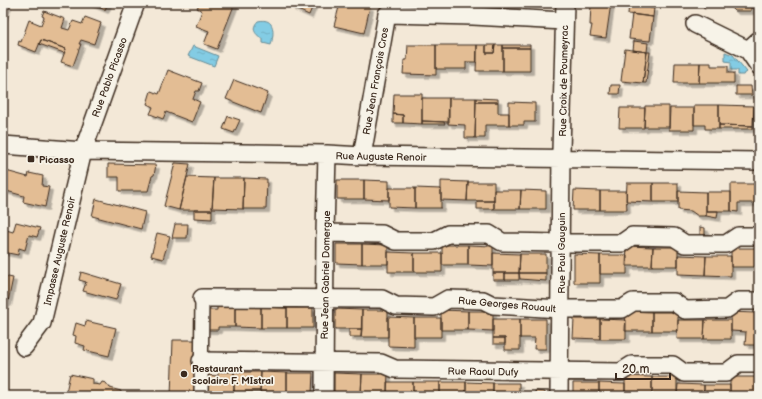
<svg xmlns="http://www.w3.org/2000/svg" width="762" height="399" font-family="'Balsamiq Sans',sans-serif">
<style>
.water{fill:url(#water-ripples);stroke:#668b95}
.building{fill:#e3bd94;stroke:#3b2a1e;filter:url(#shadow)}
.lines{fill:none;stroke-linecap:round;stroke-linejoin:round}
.pedestrian-casing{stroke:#3b2a1e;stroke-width:16}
.minor-casing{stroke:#3b2a1e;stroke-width:20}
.path{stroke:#3b2a1e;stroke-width:2.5;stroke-dasharray:1 3;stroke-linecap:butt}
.pedestrian{stroke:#f7f3e8;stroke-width:13}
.minor{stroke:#f7f3e8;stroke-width:17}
.poi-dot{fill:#3b2a1e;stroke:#f7f3e8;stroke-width:1.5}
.labels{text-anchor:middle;stroke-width:3.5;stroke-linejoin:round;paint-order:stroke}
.street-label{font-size:10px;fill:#3b2a1e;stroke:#f7f3e8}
.poi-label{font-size:10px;font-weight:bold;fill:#3b2a1e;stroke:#f7f3e8;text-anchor:start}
</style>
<defs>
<pattern id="water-ripples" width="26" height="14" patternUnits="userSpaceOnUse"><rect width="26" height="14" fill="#83cce4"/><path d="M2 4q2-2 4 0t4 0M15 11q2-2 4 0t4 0" fill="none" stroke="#72afc3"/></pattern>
<filter id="shadow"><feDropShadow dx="3.5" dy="3.5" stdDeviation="0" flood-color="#0004"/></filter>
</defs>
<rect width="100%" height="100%" fill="#f3e8d7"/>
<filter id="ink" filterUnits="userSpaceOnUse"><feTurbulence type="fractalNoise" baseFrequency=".025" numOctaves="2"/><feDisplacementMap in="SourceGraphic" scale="8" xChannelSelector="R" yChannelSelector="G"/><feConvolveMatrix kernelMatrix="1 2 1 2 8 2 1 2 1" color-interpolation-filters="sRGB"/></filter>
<g filter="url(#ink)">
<path class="water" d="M258,21c18,-4 16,13 13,24l-8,-2v-4c-7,-4 -13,-10 -5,-18z
M193,46l25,10 -4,10 -26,-10z
M725,52l8,3 14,17 -4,3h-5v-5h-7v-8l-6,-1z"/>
<path class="building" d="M3,3l5,1 -5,14z
M88,3h20l-3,7z
M200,3h35l-18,46 -13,-5 5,-13 -13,-5 6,-15 -5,-3z
M293,3h21l-5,12 -18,-8z
M340,3h14l16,4 -6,26 -30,-7z
M590,3h21l-5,35 -16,-2 2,-11h-2l1,-20h-1z
M629,3h21v5h4l-1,9 -25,-3z
M730,3h29v1l-8,1v6h-16l-4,-4z
M44,11l21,8 -3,9 7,2 4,-9 9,3 3,-7 16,6 -7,21 -13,-4 -2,4h2l-8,22 -12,-4 5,-13 -25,-9 -5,12 -18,-7 1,-4 2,1 8,-22 12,5 3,-8 -2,-1z
M632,14l21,3 -3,24 -21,-2z
M41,40l25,9 -2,4 -25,-9z
M634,41l14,2 -1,9 -14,-2z
M408,45h28v30l-33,-1 1,-14h3z
M436,45h41v17h-11v7h-30z
M477,45h9v8h8l1,-8h8v26h-27z
M486,45h9l-1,8h-8z
M503,45h27v3h-27z
M503,48h27v23h-27z
M625,49l22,3 -4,31 -22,-2z
M647,52h3l-4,31h-3z
M675,63h25l-1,20h-25z
M700,63h11v3h17v7h6v10h-35z
M168,70l34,13 -3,8h-3l-3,8 7,3 -8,20 -26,-10 -3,7 -13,-5 3,-7 -6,-3 4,-13 8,3z
M234,80l34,13 -7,20 -35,-14z
M611,85h9l-1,9h-9z
M736,86h15l1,9h-16z
M394,94h28v30l-19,-1v-8l-10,-1z
M422,98h27v24l-27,-1z
M449,98h27l-1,40h-10v-13l-17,-1z
M476,98l22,1v3h-22z
M476,102h22v11h11v12h-24v13h-10z
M509,102l26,1v19h-11v3h-15z
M694,105h25v24h-14v-4h-11z
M719,105l35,1 -1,20 -34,-1z
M645,106h24v21h-25z
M620,108h25l-1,20h-25z
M670,108h24v22h-25z
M393,114l10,1v8h-10z
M228,116l12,4 -6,13 -11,-4z
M422,121l22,1 1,2h-23z
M719,125l34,1v3h-34z
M175,163l15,1 -11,46 -15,-4z
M108,164l48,1 -2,10 -2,1 -4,15h-29v-14h-11z
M6,171l22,6 1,-4 14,3 -1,10 7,1 -4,20 -22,-5 1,-6 -21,-6v-8z
M187,177l27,1 -2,32h-33z
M214,178h30l-1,31 -31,-1z
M244,178l23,1 -1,30h-23z
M337,180h27v19h-27z
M364,180l25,1v19l-25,-1z
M441,181l27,1 -1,19 -26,-1z
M468,182h26v19h-27z
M627,183h26v19l-27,-1z
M653,183h25v19h-25z
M731,184h27v19h-20v9l-7,-1z
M389,188h26v20l-26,-1z
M415,188l26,1v19h-26z
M494,190h27l-1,19h-26z
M521,190l25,1v18h-26z
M574,190l26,1v19h-27z
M600,191h26l1,19h-27z
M678,191l28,1v24h-8l-7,-5 -13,-1z
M706,192h25v19h-25z
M96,199l49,13 -4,17 -49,-13z
M477,201h17v8h-17z
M194,210h18v9l-18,-1z
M706,211h12l-1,7 -11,-2z
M16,222l24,6 -3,9 -8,-2 -4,15 -6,-2 -1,7 -15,-3v-23l10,3z
M175,224h13l-1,14h-15z
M700,227l5,1v11h-5z
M157,233l13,3 -7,23 -12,-3z
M336,244h26v20l-26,-1z
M362,244l26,1v19h-26z
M442,245h26v20h-26z
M468,245l25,1v20l-25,-1z
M627,246l26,1 -1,19h-26z
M653,247h25v19h-26z
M731,248h26v19h-26z
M388,252l26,1v19h-26z
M414,253h28v19h-28z
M493,253l27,1 -1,19h-26z
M520,254h26v19h-27z
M574,254l26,1v28h-26z
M600,255h27v19h-27z
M678,255l28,1 -1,19 -27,-1z
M706,256h25v20l-26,-1z
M81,272l40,12 -5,16 -33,-9 3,-9 -7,-2z
M493,273h12v7h-12z
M505,273h14v7h-14z
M519,273h27v8l-26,-2z
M3,276l10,2 -5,24 -5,4z
M217,307h18v20h-17v3h-12v-20h11z
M235,307h26v21l-26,-1z
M261,307l26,1v20h-26z
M287,308h26v20h-26z
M335,309l27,1v19h-27z
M362,310h26v27h-27z
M441,310l27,1v19h-27z
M468,311h25v20l-25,-1z
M626,311l26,1v19h-27z
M652,312h26v19h-26z
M731,312l25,1v32h-11l1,-13 -15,-1z
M388,317l26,1v29l-26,-1z
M414,318h27v19h-27z
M493,319h27v31h-15v-12h-12z
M520,319h26v30h-12l1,-11h-15z
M574,319h26v20l-27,-1z
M600,319l26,1v19h-26z
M678,320h27l-1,19h-27z
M705,320h26v19h-27z
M86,321l30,7 -7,28 -25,-6 1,-4 -10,-3 1,-7 -3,-1 3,-12 9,3z
M349,329h13l-1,8h-12z
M493,338h12v6h-12z
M173,340h25l-2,56h-25z
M218,372h16v20h-16v2h-14l1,-19 13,1z
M234,372h27l-1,20h-26z
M261,372l26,1v23h-12v-4h-15z
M287,373h26l-1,20 -25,-1z
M334,373l28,1 -1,20h-27z
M70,374l23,5v5l7,1 2,-3 4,1 4,5 11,3 -1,5h-42l-12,-4z
M362,374h26l-1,20h-26z
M625,376l27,1v19l-27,-1z
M652,377h25v19l-25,-1z
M730,377h26v19h-26z
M756,377h3v19h-3z
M387,382h26v14h-26z
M413,382h27v14h-27z
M440,382h26v14h-26z
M466,382l27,1v13h-27z
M493,383h26v13h-26z
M573,383h26v13h-26z
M599,383l26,1v12h-26z
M678,384l26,1v11h-27z
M704,385h26v11h-26z
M535,391l10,1v4h-10z
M334,394h27v2h-27z"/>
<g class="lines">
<defs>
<path id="pedestrian" d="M201,396l1,-98"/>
<path id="minor" d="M695,24l53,26
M759,40l-11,10 11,16
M3,145l80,6 244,3 35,2 397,5
M362,156l25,-142 86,2 91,5
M325,233l57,1 14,7h38l14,-7h41l13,8 59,1h61l10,-7 42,1 11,7h41l12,-8h21
M202,298l180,1 14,7 38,1 14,-8 35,1 10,5 67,4h62l11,-7h41l11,8 42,-1 11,-8h21
M24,347l18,-24 41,-172 53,-148
M201,361l180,2 14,6 226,3 11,-7h41l11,8h42l12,-9h21
M324,396l1,-163 2,-79
M559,396l2,-245 4,-148"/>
</defs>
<use href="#pedestrian" class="pedestrian-casing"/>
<use href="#minor" class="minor-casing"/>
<path class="path" d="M704,9l3,-6"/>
<use href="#pedestrian" class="pedestrian"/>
<use href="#minor" class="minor"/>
</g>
</g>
<g class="poi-dot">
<rect x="27" y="155" width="8" height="8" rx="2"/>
<circle cx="184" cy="374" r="4"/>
</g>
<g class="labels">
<g class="street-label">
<text transform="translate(109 77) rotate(-70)" y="4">Rue Pablo Picasso</text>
<text transform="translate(375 81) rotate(-80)" y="4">Rue Jean François Cros</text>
<text transform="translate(563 81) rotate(-89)" y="4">Rue Croix de Poumeyrac</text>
<text transform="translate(381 156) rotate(1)" y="4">Rue Auguste Renoir</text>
<text transform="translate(59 251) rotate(-77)" y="4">Impasse Auguste Renoir</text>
<text transform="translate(561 253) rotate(-90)" y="4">Rue Paul Gauguin</text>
<text transform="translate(325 275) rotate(-89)" y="4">Rue Jean Gabriel Domergue</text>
<text transform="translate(507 304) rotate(5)" y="4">Rue Georges Rouault</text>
<text transform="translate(483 371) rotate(1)" y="4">Rue Raoul Dufy</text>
</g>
<g class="poi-label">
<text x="39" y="163">Picasso</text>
<text x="192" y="372">Restaurant<tspan x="192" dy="12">scolaire F. MIstral</tspan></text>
</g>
</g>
<rect width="762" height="399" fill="none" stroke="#f7f3e8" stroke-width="16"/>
<rect x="8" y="8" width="746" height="383" fill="none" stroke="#3b2a1e" stroke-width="1.5" filter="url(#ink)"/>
<path d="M616 373v6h54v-6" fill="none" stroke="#3b2a1e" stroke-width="2"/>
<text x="622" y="373" font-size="12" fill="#3b2a1e" stroke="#f7f3e8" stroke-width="3" paint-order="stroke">20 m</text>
</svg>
